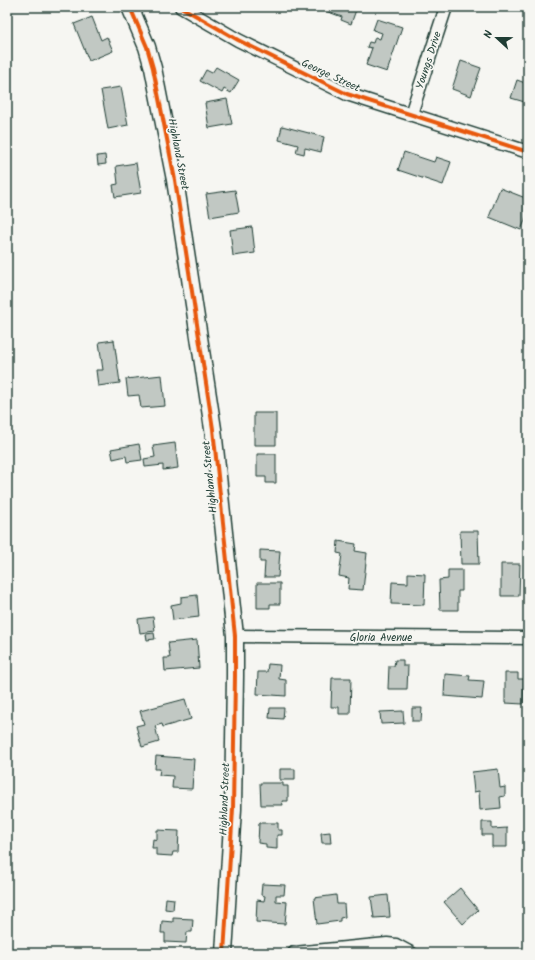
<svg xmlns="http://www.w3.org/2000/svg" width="535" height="960" font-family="Kalam,sans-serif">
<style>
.building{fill:#c1c8c3;stroke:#1f3d34}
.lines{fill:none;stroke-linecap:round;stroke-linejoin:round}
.street-casing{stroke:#1f3d34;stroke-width:15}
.secondary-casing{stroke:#1f3d34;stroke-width:19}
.street{stroke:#f6f6f2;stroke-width:12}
.secondary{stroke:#f6f6f2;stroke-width:16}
.cycleway-casing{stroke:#f6f6f2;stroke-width:6}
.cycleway{stroke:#e8590c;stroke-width:4}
.labels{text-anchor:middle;stroke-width:3.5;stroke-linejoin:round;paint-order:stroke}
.street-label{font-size:11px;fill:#1f3d34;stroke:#f6f6f2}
</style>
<rect width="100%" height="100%" fill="#f6f6f2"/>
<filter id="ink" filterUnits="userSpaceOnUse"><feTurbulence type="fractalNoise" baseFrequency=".025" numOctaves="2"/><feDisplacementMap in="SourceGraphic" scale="8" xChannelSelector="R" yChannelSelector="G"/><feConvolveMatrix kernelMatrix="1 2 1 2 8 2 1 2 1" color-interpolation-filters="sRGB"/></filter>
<g filter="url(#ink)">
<path class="building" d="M315,7h42l-6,17 -10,-4 1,-3z
M92,17l9,23 6,-3 6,14 -24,10 -15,-37z
M377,19l25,8 -15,45 -21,-7 6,-17 -5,-1 2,-5 4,1 2,-6 5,2 2,-6 -9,-3z
M461,61l20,7 -10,28 -19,-7z
M216,67l23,13 -8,13 -7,-4 -2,4 -22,-12 6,-11 6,3z
M517,80l11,4v19l-17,-5z
M121,87l7,38 -20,4 -7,-39z
M227,99l5,25 -23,4 -4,-25z
M282,126l42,11 -3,15 -16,-4 -1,6 -8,-2 2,-7 -19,-5z
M404,152l30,10 2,-5 15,5 -8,23 -45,-15z
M105,155l1,9 -8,1 -1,-9z
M136,163l5,30 -26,4 -2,-12 5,-1 -2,-18z
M500,188l28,11v14l-7,17 -32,-13z
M235,190l4,22 -29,5 -4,-23z
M252,227l3,26 -22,3 -3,-26z
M114,340l6,43 -22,3 -2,-16h7l-4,-28z
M162,375l3,31 -24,2 -2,-13 -11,1 -2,-17z
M254,413h22v32h-22z
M175,443l3,25 -15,2v-5l-18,2 -1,-8 11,-2 -2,-11z
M139,444l3,16 -15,2 -1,-6 -13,3 -2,-10z
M257,454h19v29h-10v-6h-9z
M460,531h18l1,33h-18z
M338,541l18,3 -1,7 12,2 -4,37 -15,-1 1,-11 -10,-2 3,-22 -5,-1z
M260,550l20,1 -2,26h-14l1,-15h-5z
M501,564h19l-1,32h-18z
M448,570h14v21h-4v19h-18l-1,-30 9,-1z
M408,573l17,1 -1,31 -33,-1 1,-22 16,1z
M257,583h23v21h-10v4h-13z
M197,595l2,22 -26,3 -2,-15 10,-2v-6z
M153,617l2,14 -15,2 -2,-14z
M154,633l1,6 -8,1 -1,-6z
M197,640l2,28 -34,3 -1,-13h6l-2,-15z
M395,660h8v6h5l-1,23h-19l1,-23h5z
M268,664l12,1 -1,14 7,1v16l-29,-2 1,-22h9z
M505,673h13v6h6l-1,25 -18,-1z
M445,674l25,2 -1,4 15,1 -2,18 -38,-3z
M332,678h19l-1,36h-11v-7h-8z
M185,699l6,20 -28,8 -1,-3 -7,2 4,16 -17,5 -6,-21 8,-2 -4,-13z
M270,708h14l-1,11 -14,-1z
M412,708h10l-1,13h-9z
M403,711l1,12 -23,1 -1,-12z
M156,756l38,3 -2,30 -20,-1 1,-12 -14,-1 1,-6h-5z
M280,769h15v11h-15z
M498,769l2,19 5,-1v9l-5,1 1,11 -21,2 -1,-19 -5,1 -2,-20z
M260,783h23v3h5v15h-6l1,4h-22z
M482,822h10v7l15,-1v19h-15v-12h-10z
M259,823h19v7h4v5h-5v14l-11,-1v-4l-8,-1z
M157,830l22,1 -1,21h-5l-1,4 -16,-1v-7h-4l1,-9 4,1z
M330,832l1,11h-9l-1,-10z
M262,884l23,1 -1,10h-8v6l11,1 -2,22 -29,-2 1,-22 7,1 1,-5 -4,-1z
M460,888l18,22 -15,14 -19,-22z
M336,895l1,9h7l1,13 -5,1v3l-23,3 -3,-26z
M388,895l2,22 -16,1 -3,-21z
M166,898l8,1 -1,11 -8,-1z
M173,918l20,1 -1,13h-5l-1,11 -21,-1v-9h-4l1,-12 11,1z"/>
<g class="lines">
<defs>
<path id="street" d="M181,7l57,33 109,54 181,58
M411,114l35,-107
M235,636l293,2
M294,953l93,-9 9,1 15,8"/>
<path id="secondary" d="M130,7l17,40 6,21 22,112 38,249 22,207v40l-2,133 -9,144"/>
</defs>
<use href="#street" class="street-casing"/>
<use href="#secondary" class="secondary-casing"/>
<use href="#street" class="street"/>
<use href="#secondary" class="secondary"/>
<defs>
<path id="cycleway" d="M130,7l17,40 6,21 22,112 38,249 22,207v40l-2,133 -9,144
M181,7l57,33 109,54 181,58"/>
</defs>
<use href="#cycleway" class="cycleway-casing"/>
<use href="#cycleway" class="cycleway"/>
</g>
</g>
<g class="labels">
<g class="street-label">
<text transform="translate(428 60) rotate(-72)" y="4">Youngs Drive</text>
<text transform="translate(331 75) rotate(25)" y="4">George Street</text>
<text transform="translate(179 154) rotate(79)" y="4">Highland Street</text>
<text transform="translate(209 477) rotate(-96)" y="4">Highland Street</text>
<text x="381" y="641">Gloria Avenue</text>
<text transform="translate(224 799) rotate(-88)" y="4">Highland Street</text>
</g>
</g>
<rect width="535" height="960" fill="none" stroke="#f6f6f2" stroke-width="24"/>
<rect x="12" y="12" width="511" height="936" fill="none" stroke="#1f3d34" stroke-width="1.5" filter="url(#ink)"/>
<g transform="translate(497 38) rotate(292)" stroke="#f6f6f2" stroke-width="3" paint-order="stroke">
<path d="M0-3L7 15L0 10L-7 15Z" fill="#1f3d34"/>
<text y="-6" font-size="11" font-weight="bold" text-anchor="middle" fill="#1f3d34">N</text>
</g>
</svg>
